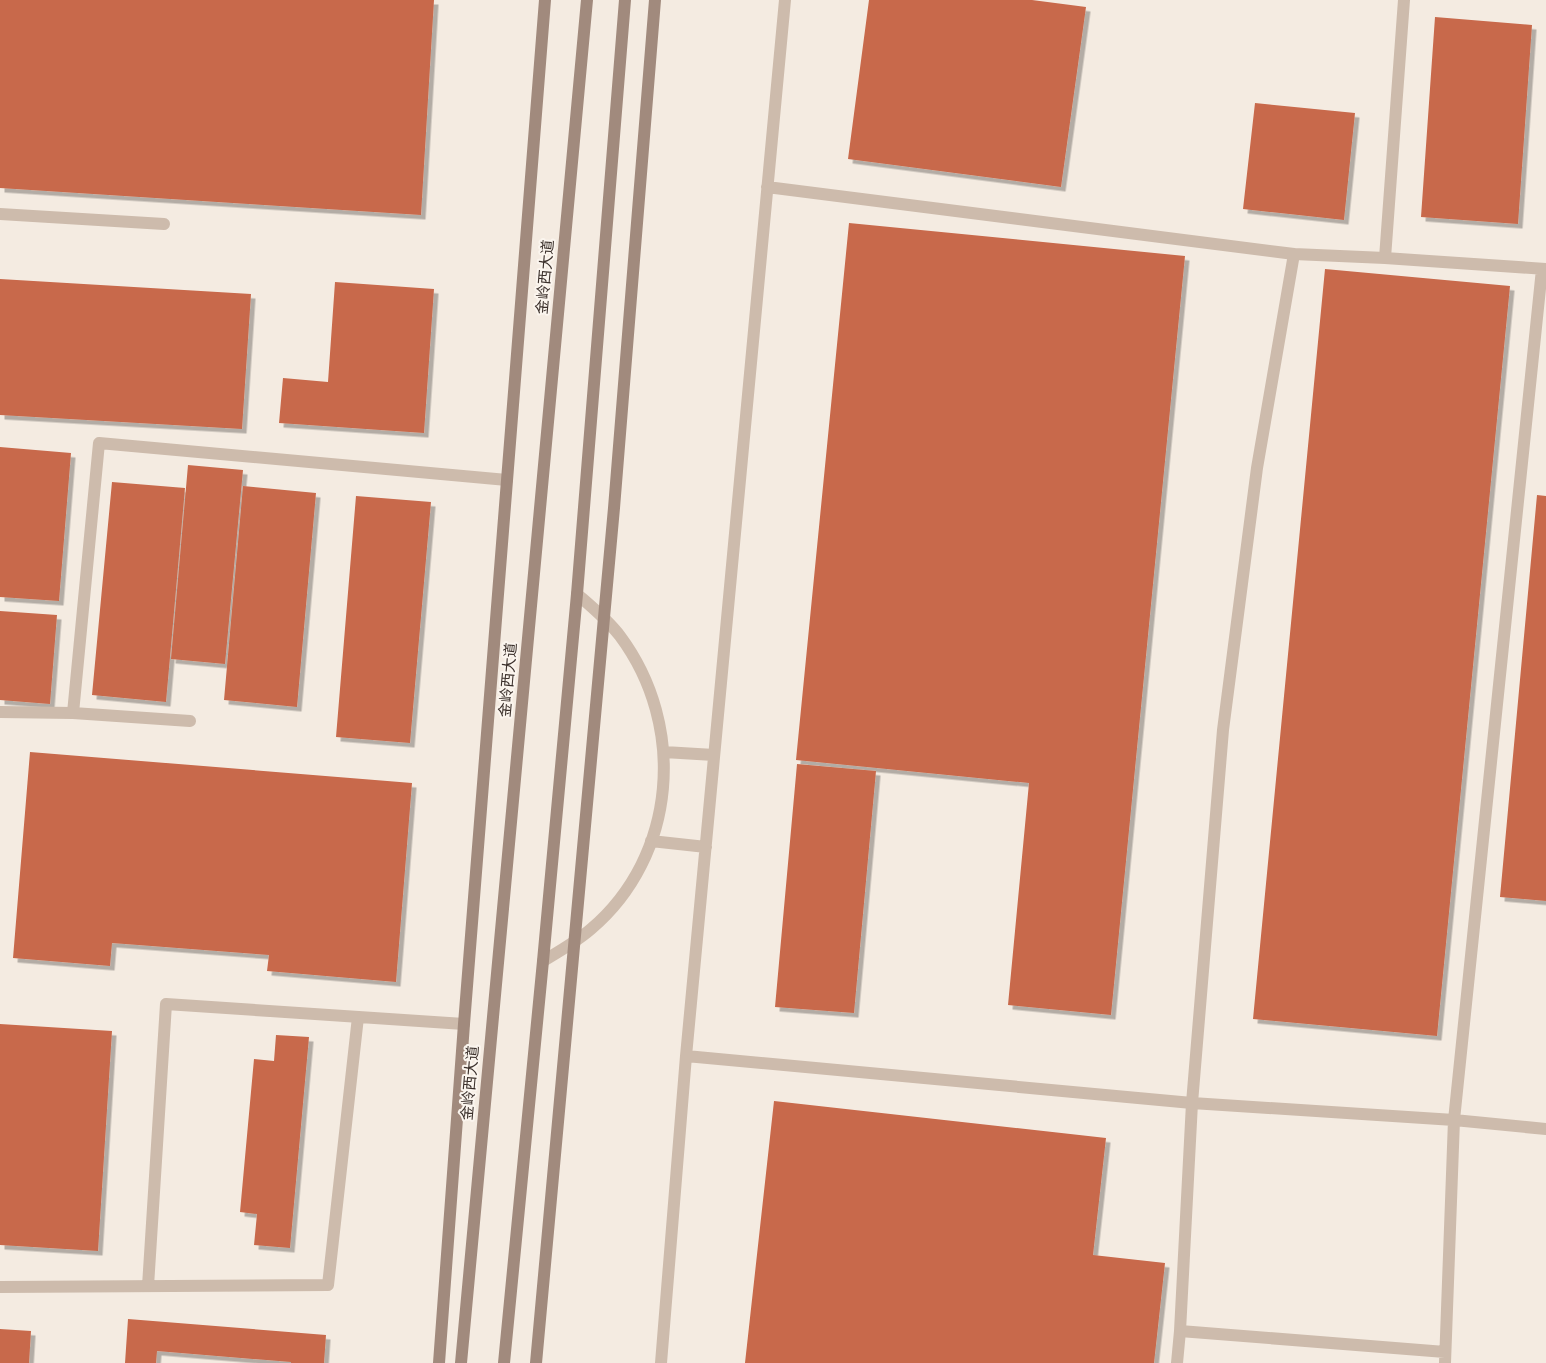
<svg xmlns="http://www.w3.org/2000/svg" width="1546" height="1363" font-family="Overpass,'Noto Sans SC',sans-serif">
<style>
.building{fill:#c8694b;filter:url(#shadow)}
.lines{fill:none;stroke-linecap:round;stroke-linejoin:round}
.street{stroke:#cdbbac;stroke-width:12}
.secondary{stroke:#a18a7d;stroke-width:12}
.labels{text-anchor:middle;stroke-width:4;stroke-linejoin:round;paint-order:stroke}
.street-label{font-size:15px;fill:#3b302b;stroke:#fbf5ee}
</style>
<defs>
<filter id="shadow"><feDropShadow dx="4.5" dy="4.5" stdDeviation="0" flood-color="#0004"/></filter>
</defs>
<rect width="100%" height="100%" fill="#f4ebe1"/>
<path class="building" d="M0,0h434l-13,215 -421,-27z
M869,0h163l54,7 -25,180 -213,-28z
M1435,17l97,8 -14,199 -97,-7z
M1255,103l100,10 -11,107 -101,-11z
M849,223l336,33 -74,759 -103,-10 21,-222 -233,-23z
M1325,269l185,17 -73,750 -184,-17z
M0,279l251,15 -9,135 -242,-14z
M335,282l99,7 -10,144 -145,-10 4,-45 45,4z
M0,447l71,6 -12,148 -59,-4z
M188,465l55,5 -18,194 -54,-5z
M112,482l73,6 -19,214 -74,-7z
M243,486l73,7 -19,214 -73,-7z
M1537,495l9,1v405l-46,-4z
M356,496l75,6 -21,241 -74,-6z
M0,611l57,4 -7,89 -50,-4z
M30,752l382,31 -16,199 -129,-11 2,-16 -157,-12 -2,23 -97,-8z
M797,764l79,7 -22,242 -79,-6z
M0,1024l112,7 -14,220 -98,-6z
M276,1035l33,2 -19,211 -36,-3 3,-31 -17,-2 14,-153 20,2z
M774,1101l332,37 -13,117 72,8 -11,100h-409z
M128,1319l198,16 -2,28h-33v-1l-134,-11 -1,12h-31z
M0,1329l31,2 -2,32h-29z"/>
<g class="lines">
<path class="street" d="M767,187l527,67 91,4 161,11
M0,214l164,10
M1385,258l19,-258
M0,712l73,1 117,8
M73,713l26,-270 408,37
M664,752l50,3
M651,841l55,6
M543,961c17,-10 33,-19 48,-32 86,-73 96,-203 29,-293 -12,-16 -28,-29 -43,-42
M686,1056l506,47 262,17 92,9
M148,1286l18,-282 298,20
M0,1287l328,-2 30,-268
M1180,1331l265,21
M661,1363l25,-307 99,-1056
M1177,1363l3,-32 12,-228 31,-373 34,-262 37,-214
M1445,1363l9,-243 88,-851"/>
<path class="secondary" d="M439,1363l25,-339 81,-1024
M461,1363l126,-1363
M504,1363l39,-402 34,-367 48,-594
M536,1363l78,-855 41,-508"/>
</g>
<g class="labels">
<g class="street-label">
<text transform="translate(545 277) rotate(-85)" y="5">金岭西大道</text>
<text transform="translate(508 680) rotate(-85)" y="5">金岭西大道</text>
<text transform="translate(470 1083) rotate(-85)" y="5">金岭西大道</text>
</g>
</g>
</svg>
